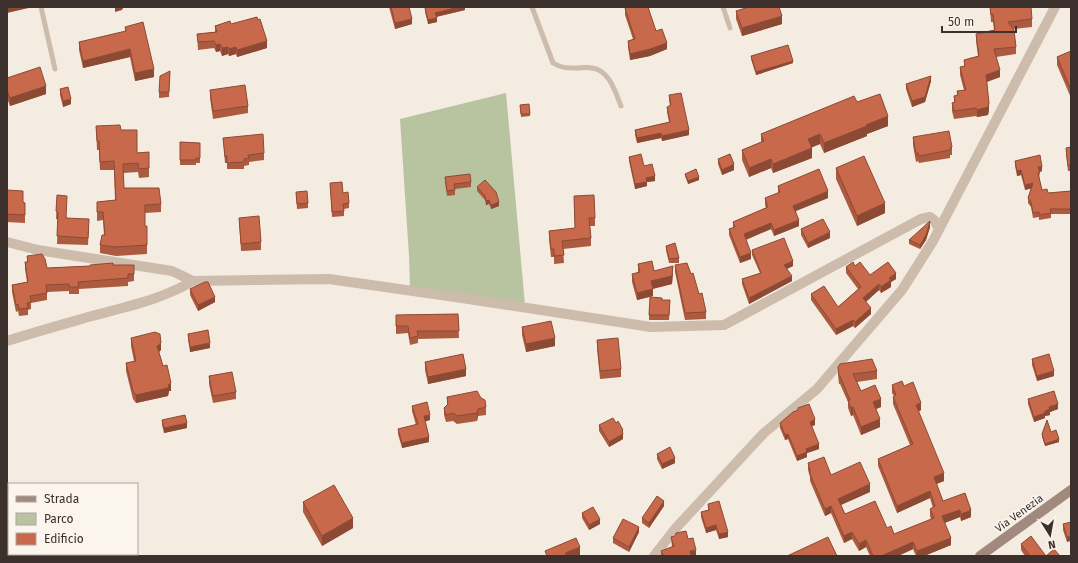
<svg xmlns="http://www.w3.org/2000/svg" width="1078" height="563" font-family="'Fira Sans',sans-serif">
<style>
.green{fill:#b8c4a0}
.lines{fill:none;stroke-linecap:round;stroke-linejoin:round}
.service{stroke:#cdbbac;stroke-width:5}
.minor{stroke:#cdbbac;stroke-width:10}
.secondary{stroke:#a18a7d;stroke-width:10}
.wall{fill:#ac5a40}
.shaded-wall{fill:#8c4a34}
.building{fill:#c8694b;stroke:#8c4a34}
.labels{text-anchor:middle;stroke-width:3.5;stroke-linejoin:round;paint-order:stroke}
.street-label{font-size:11px;fill:#3b302b;stroke:#fbf5ee}
</style>
<rect width="100%" height="100%" fill="#f4ebe1"/>
<path class="green" d="M506,93l19,212 -115,-17 -1,-32 -9,-137z"/>
<g class="lines">
<path class="service" d="M41,7l14,62
M532,7l21,56c8,5 14,5 23,5 5,0 11,-1 16,0 17,2 23,23 29,38
M723,7l7,21"/>
<path class="minor" d="M7,242l31,8 134,21 21,10 136,-2 133,19 189,29 73,-2 197,-106 9,-2 4,3 5,9
M7,341c28,-9 57,-17 85,-25 37,-10 68,-16 101,-35
M654,556l21,-27 89,-96 53,-44 85,-99 31,-49 122,-234"/>
<path class="secondary" d="M980,556l91,-66"/>
</g>
<path class="wall" d="M389,7h20l3,17 -17,5z
M465,7v3l-29,7 1,5 -9,2 -3,-12v-4z
M990,7l42,12v8l-19,2 3,18v7l-20,3 4,20 -13,5 2,28 -1,5 -11,2 -1,-1 -22,3 -2,-8v-8l2,-1v-6l3,-1v-4l7,-1 -4,-15v-8l4,-1v-6l14,-4 -2,-15v-7l18,-4 -1,-8h-2z
M625,8l31,23 11,18 -17,7 -20,4 -2,-13v-6l5,-2 -8,-24z
M736,11l46,13 -40,12 -6,-17z
M231,24l36,24 -30,9 -1,-3 -7,2 -1,-2 -6,2 -2,-5 -4,1 -2,-4 -16,2 -1,-16 18,-2v-6z
M125,27l29,50 -19,4 -5,-24 -47,11 -4,-18v-8l46,-10z
M1071,51v47l-14,-33v-8z
M751,56l42,7 -37,12 -5,-16z
M170,71l-1,26 -10,1v-6z
M7,78l39,16 -36,12 -3,-8z
M931,81l-6,21 -13,5 -6,-18v-5z
M60,89l11,15 -8,3 -3,-12z
M210,90l38,16v7l-35,6 -3,-21z
M669,95l20,40 -27,6 -1,-3 -24,5 -2,-8v-5l34,-8 -2,-10v-5l3,-1 -1,-6z
M857,102l31,24 -21,8v2l-43,17 -4,-9 -8,3v11l-39,15 -2,-5 -22,9 -7,-17v-10l19,-8v-8z
M529,104l1,12 -9,1 -1,-12z
M96,126l25,4 16,23 12,-1v25l-10,1 -1,-6 -15,1 1,15 37,16v8l-16,1v13l2,19v9l-31,2 -16,-3v-8l4,-10 -1,-15 -6,1v-19l18,-2 -1,-30h-14l-1,-20h-2z
M913,137l39,10v8h-2v3l-31,5 -1,-2 -2,1 -3,-17z
M223,138l41,15v7l-15,2v3l-5,1v3h-17v-6h-2z
M180,142l20,1v20h-4v2h-16z
M1071,147v24h-3l-2,-18v-5z
M629,157l26,24 -8,1v4l-12,3 -6,-28z
M718,159l16,11 -12,5 -4,-11z
M1015,161l27,10 -2,1 -1,6 3,12 6,3 23,-2v23h-20v4l-12,2v-3l-6,1 -2,-11 -3,-4v-5l3,-10 -6,2 -4,-15 -4,1 -2,-10z
M836,168l49,45 -28,13 -21,-47z
M685,174l14,6 -11,4 -3,-8z
M445,177l26,5v5l-16,2v6l-8,1 -2,-14z
M330,183l13,10 6,10v5l-5,1v7l-12,1z
M778,186l50,12 -32,13 3,15 -25,10 -3,-7 -25,11 5,19 -11,4 -11,-28v-6l4,-1v-6l33,-14 -1,-3v-7l13,-5z
M477,187l22,19 -8,3 -2,-5 -3,1 -1,-5 -8,-9z
M7,190l16,12 2,1v20l-18,-1z
M296,192l12,11v5l-11,1z
M57,195l10,23 22,8 -1,19 -31,-1 1,-25h-2z
M574,204l21,14v8h-5l1,12v8l-28,3 1,14 -10,1v-7h-3l-2,-18v-8l26,-3z
M239,218l22,24v8l-20,1z
M930,227l-4,13 -6,9 -11,-5v-4z
M801,229l29,9 -22,10 -7,-13z
M666,246l13,12v5h-10l-3,-13z
M752,250l41,16 -6,3 5,12 -43,23 -7,-20v-5l18,-6 -8,-18z
M27,256l20,12 66,-3 21,9v7l-6,1v4l-49,3v5h-10v-3l-22,1v8l-16,3v6l-3,1v5l-9,1 -1,-5 -2,1 -4,-20v-7l15,-3 -2,-13v-7h2z
M638,264l16,7 19,3 -1,10 -19,5v7l-16,4 -5,-18v-8l6,-1z
M675,265l16,9 15,38v7l-21,1 -10,-48z
M855,266l15,9 26,4 -5,3v5l-10,6 -2,-3 -13,12 5,12 -16,14 -2,-2 -17,9 -25,-35v-6l27,13 20,-18 -12,-16v-6z
M190,289l25,13 -17,9 -8,-16z
M662,300l8,6 -1,14h-20v-5z
M458,314l1,24 -41,1v4l-8,2 -2,-12 -12,1v-19z
M522,327l33,19 -29,6 -4,-17z
M188,334l22,14 -20,4 -2,-13z
M131,338l30,12 -2,2 4,14 8,25h-2l-1,5 -32,7 -3,-4 -7,-28v-8l8,-2 -3,-15z
M597,340l24,29v8l-21,2 -3,-31z
M1032,359l22,17 -17,5 -5,-16z
M425,362l41,14 -38,8 -3,-14z
M838,367l39,4v8l-20,3 4,9 20,16 -5,2 4,18 -19,8 -8,-20 -2,1 -3,-8v-6l-8,-18h-1l-1,-9z
M209,376l27,16v7l-23,4 -4,-19z
M892,385l12,1 17,24 -3,2 26,69 -8,3 7,17 28,16 -10,4 -1,-4 -16,6 7,22 -27,11h-8l-3,-7 -15,7h-28l-4,-9 -7,4 -7,-12 -8,4 -13,-30 -6,3 -15,-35v-4l-2,-7v-7l23,12 39,17 -29,13 4,9 42,14 7,6 37,-15 -1,-3v-7l3,-1 -3,-10 -33,15 -19,-47v-7l32,-14 -17,-41v-7l1,-1 -2,-3z
M447,397l39,10v8l-8,1 -1,5 -20,3 -4,-3 -7,1 -2,-7v-7l3,-3z
M1028,399l30,10 -8,3v3l-5,1v2l-11,4 -6,-18z
M412,406l18,14 -5,1 4,21 -27,6 -4,-14v-5l18,-4 -4,-14z
M798,408l17,17 -3,1 7,23 -12,4v4l-10,4 -9,-22 -3,1 -5,-12v-5l18,-13z
M162,420l25,8 -23,5 -2,-8z
M616,423l7,7v9l-14,8 -10,-16v-6z
M1051,432l8,10 -14,4 -3,-9v-3z
M657,454l18,9 -13,6 -5,-10z
M303,502l50,26 -31,18 -19,-34z
M708,504l20,33 -9,2 -3,-9 -10,3 -5,-16v-5l7,-2z
M664,506l-15,22 -7,-5v-5z
M582,513l18,11 -11,6 -7,-12z
M1071,522l-4,20 -4,-12v-6z
M639,532l-10,20 -16,-9v-5z
M671,537l17,2 8,17h-35v-5l11,-4z
M1021,544l25,12h-21l-4,-6z"/>
<path class="shaded-wall" d="M7,7h26l-26,6z
M115,7h12l-4,1 -1,2 -7,2z
M459,7h6v3l-30,7v-4z
M782,16v8l-40,12v-8z
M437,18v4l-9,2v-4z
M412,19v5l-17,5v-6z
M267,41v7l-30,9v-7z
M667,43v6l-17,7 -20,4v-6z
M220,44v7l-4,1v-7z
M228,47v7l-6,2v-8z
M236,47v7l-7,2v-7z
M130,49v8l-47,11v-7z
M793,61v2l-37,12v-3z
M154,69v8l-19,4v-8z
M1000,70v7l-14,5v-7z
M931,76v5l-6,21 -13,5v-6z
M46,86v8l-36,12v-8z
M71,99v5l-8,3v-6z
M989,103v7l-1,5 -11,2v-7z
M888,116v10l-21,8v2l-43,17v-10l42,-18z
M689,130v5l-27,6v-5z
M661,133v5l-24,5v-5z
M820,134v10l-12,5v-10z
M812,148v10l-39,15v-9z
M771,159v9l-22,9v-9z
M734,164v6l-12,5v-5z
M1038,167h4v4l-4,1z
M1021,170v5l-4,1v-5z
M655,176v5l-8,1v4l-12,3v-5l11,-6z
M699,177v3l-11,4v-3z
M1033,183v5l-8,2v-5z
M828,191v7l-35,14v-6z
M489,200v4l-3,1v-4z
M499,202v4l-8,3v-4z
M885,203v10l-28,13v-10z
M799,220v6l-25,10v-6z
M930,222v5l-4,13 -6,9v-4z
M771,223v6l-27,11v-6z
M830,232v6l-22,10v-5z
M751,253v6l-11,4v-6z
M793,261v5l-9,4v-5z
M673,266l-1,18 -21,5v-8z
M896,273v6l-5,3v5l-10,6v-6l8,-9z
M792,276v5l-43,23v-6z
M879,284v6l-16,14v-6z
M653,289v7l-16,4v-7z
M215,297v5l-17,9v-6z
M871,308v6l-16,14v-6z
M853,320v6l-17,9v-6z
M555,338v8l-29,6v-8z
M161,343v7l-4,4v-8z
M210,343v5l-20,4v-5z
M466,369v7l-38,8v-7z
M1054,371v5l-17,5v-5z
M171,383v8h-2l-1,5 -32,7v-8z
M881,399v8l-8,3v-8z
M921,403v7l-5,3v-8z
M1058,404v5l-8,3v3l-5,1v2l-11,4v-5l11,-6 4,-4z
M853,407v8l-2,1v-8z
M478,409v7l-1,5v-8z
M430,415v5l-6,2v-6z
M815,419v6l-5,2v-5z
M880,419v8l-19,8v-8z
M187,423v5l-23,5v-5z
M623,430v9l-14,8v-5z
M788,434v5l-3,1v-5z
M429,437v5l-27,6v-5z
M1059,439v3l-14,4v-2z
M819,444v5l-12,4v4l-10,4v-5l9,-7z
M675,458v5l-13,6v-5z
M944,473v8l-10,4v-8z
M870,484v8l-32,14v-7z
M930,491v7l-33,15v-7z
M664,501v5l-15,22v-5z
M831,506v7l-6,3v-7z
M960,510v7l-18,7v-8z
M971,510v7l-10,4v-7z
M353,518v10l-31,18v-10z
M600,519v5l-11,6v-5z
M716,525v5l-10,3v-5z
M639,527v5l-10,20v-5z
M728,532v5l-9,2v-5z
M852,532v7l-8,4v-7z
M1071,536v5l-4,1v-5z
M951,538v7l-27,11h-7v-5z
M866,540v7l-7,4v-7z
M913,542v7l-15,7h-17z
M580,547v8l-2,1h-15l2,-3z
M696,550v6h-6v-5z"/>
<path class="building" d="M391,7h18l3,12 -17,4z
M427,7h32l-24,6 2,5 -9,2 -3,-12z
M630,7h18l8,24 6,-2 5,14 -17,6 -20,5 -2,-13 7,-2 -10,-31z
M749,7h30l3,9 -40,12 -6,-17z
M990,7h41l1,12 -24,3 6,8 2,17 -22,2 6,21 -14,5 3,28 -1,4 -11,3 -1,-2 -22,3 -2,-8 3,-1 -1,-6 4,-1 -1,-4 9,-1 -6,-23 5,-1 -1,-6 15,-4 -3,-22 19,-4 -2,-16 -2,1z
M257,17l1,3 2,-1 7,22 -30,9 -1,-3 -7,2 -1,-2 -6,1 -2,-4 -4,1 -2,-4 -16,1 -1,-8 20,-2 -2,-6 15,-5 1,3z
M143,22l11,47 -19,4 -5,-24 -47,12 -4,-19 47,-11 -1,-4z
M788,45l5,16 -37,11 -5,-16z
M1071,51v39l-14,-33z
M40,67l6,19 -36,12 -3,-8v-12z
M170,71l-1,21h-10l1,-16z
M931,76l-6,21 -13,4 -6,-17z
M245,85l3,21 -35,5 -3,-21z
M68,87l3,12 -8,2 -3,-12z
M681,93l8,37 -27,6 -1,-3 -24,5 -2,-8 35,-8 -3,-15 4,-2 -2,-10z
M880,94l8,22 -22,9 1,1 -43,17 -4,-9 -12,5 4,9 -39,16 -2,-5 -22,9 -7,-18 22,-9 -3,-7 93,-38 3,6z
M529,104l1,10h-9l-1,-9z
M120,125l1,5h16v23l12,-1v16l-10,1 -1,-6 -15,1 1,24h35l2,16 -16,1v21h2v19l-31,2 -16,-2 2,-10h3l-2,-23h-6v-10l19,-2 -2,-39 -14,1 -1,-21h-2l-1,-15z
M949,131l3,16 -2,1v2l-31,6 -1,-3 -2,1 -3,-17z
M263,134l1,19 -16,2 1,3 -5,1v3l-17,1v-7l-2,1 -2,-19z
M180,142l20,1v15h-4v2h-16z
M1071,147v19h-3l-2,-18z
M641,154l3,12 8,-2 3,12 -9,2 1,4 -12,2 -6,-27z
M730,154l4,10 -12,6 -4,-11z
M1040,155l2,12h-4l2,5 -2,1 4,17 5,-1 1,4 23,-2v18h-21l1,4 -12,2v-3l-6,1 -2,-11 -3,-4 5,-15 -8,2 -4,-15 -4,1 -2,-10z
M864,156l21,47 -28,13 -21,-48z
M696,169l3,8 -11,4 -3,-7z
M819,169l9,22 -35,15 6,14 -25,10 -3,-7 -27,11 7,19 -11,4 -11,-28 6,-2 -2,-5 35,-15 -3,-9 15,-6 -2,-6z
M470,174l1,8 -17,2 1,6 -8,1 -2,-14z
M485,180l11,12 3,10 -8,3 -2,-5 -3,1 -1,-5 -8,-9z
M342,182l1,11 5,-1 1,11 -6,1 1,7 -12,1 -2,-29z
M7,190l16,1v11l2,1v12l-18,-1z
M307,191l1,12 -11,1 -1,-12z
M57,195l10,1 -1,22 23,1 -1,19 -31,-2 1,-24 -2,-1z
M594,195l1,23h-6l2,20 -29,3 2,14 -10,1v-7h-3l-2,-18 26,-3 -1,-32z
M259,216l2,26 -20,2 -2,-26z
M823,219l7,13 -22,11 -7,-14z
M930,221v1l-4,13 -6,10 -11,-5z
M784,238l9,23 -9,4 8,11 -43,22 -7,-19 19,-6 -9,-23z
M675,243l4,15 -10,1 -3,-13z
M42,254l3,5 2,9 43,-2v-1l23,-2v2h21v9h-6v4l-50,4 1,5h-10v-3l-23,1 1,8 -17,3 1,6 -4,1 1,5 -9,1 -1,-5 -2,1 -4,-20 16,-3 -3,-20h3l-1,-6z
M652,261l2,10 19,-5 -1,10 -21,5 2,8 -16,4 -5,-19 8,-2 -2,-8z
M853,262l2,4 5,-4 10,13 18,-13 8,11 -7,5 2,2 -10,7 -2,-3 -16,14 8,10 -16,14 -2,-2 -17,9 -25,-35 13,-8 14,21 23,-20 -15,-20z
M687,263l4,11 2,-1 6,21 3,-1 4,19 -21,1 -10,-48z
M205,282h3l7,15 -17,8 -8,-16z
M650,297l12,1v2h8l-1,15h-20z
M458,314l1,17h-42l1,5 -8,2 -2,-12h-12v-11z
M551,321l4,17 -29,6 -4,-17z
M208,330l2,13 -20,4 -2,-13z
M155,332l5,2 1,9 -4,3 6,20 4,-1 4,18 -2,1 -1,4 -32,7 -3,-4 -7,-28 10,-2 -5,-23z
M618,338l3,31 -21,2 -3,-31z
M463,354l3,15 -38,8 -3,-15z
M1049,354l5,17 -17,5 -5,-17z
M872,359l5,12 -24,3 8,17 14,-6 6,14 -8,3 7,17 -19,8 -8,-20 -2,1 -3,-8h2l-10,-24h-1l-1,-9 2,-3z
M232,372l4,20 -23,4 -4,-20z
M902,381l2,5 9,-4 8,21 -5,2 28,68 -10,4 9,24 22,-8 6,17 -10,4 -1,-4 -18,6 9,22 -34,13 -4,-9 -32,14h-8l-7,-16 -7,4 -7,-12 -8,4 -13,-30 -6,3 -15,-35v-4l-2,-7 16,-6 7,18 29,-13 10,22 -32,15 7,15 30,-13 12,27 4,-2 3,8 40,-16 -4,-9 5,-3 -5,-15 -33,15 -19,-47 35,-15 -20,-47 3,-2 -4,-10z
M477,391l4,7 4,2 1,7 -8,2 -1,4 -20,3 -4,-3 -7,2 -2,-7 4,-4 -1,-7z
M1054,391l4,13 -9,3 1,2 -5,2v2l-11,4 -6,-18z
M427,402l3,13 -6,1 5,21 -27,6 -4,-14 20,-5 -6,-18z
M809,404l6,15 -5,3 9,22 -13,5 1,3 -10,4 -9,-22 -3,1 -5,-12 13,-11 5,-2v-2z
M185,415l2,8 -23,5 -2,-8z
M613,418l3,5 2,-2 5,9 -1,1 1,3 -14,8 -10,-17z
M1047,420l4,12 5,-2 3,9 -14,5 -3,-10z
M670,447l5,11 -13,6 -5,-10z
M334,485l19,33 -31,18 -19,-34z
M657,496l7,5 -15,22 -7,-5z
M719,501l9,31 -9,2 -3,-9 -10,3 -5,-16 8,-2 -1,-6z
M593,507l7,12 -11,6 -7,-12z
M623,519l16,8 -10,20 -16,-9z
M1071,522v14l-4,1 -4,-13z
M686,531l2,8 5,-1 3,12 -6,1 1,5h-30l2,-1 -2,-4 13,-5 -3,-9 4,-1 1,-3z
M1031,536l15,20h-16l-9,-12z
M828,537l9,19h-50z
M576,538l4,9 -15,6 2,2 -4,1h-16l-2,-5z
M1054,549l6,7h-14z"/>
<g class="labels">
<g class="street-label">
<text transform="translate(1019 513) rotate(-36)" y="4">Via Venezia</text>
</g>
</g>
<rect width="1078" height="563" fill="none" stroke="#3b302b" stroke-width="16"/>
<rect x="8" y="483" width="130" height="72" fill="#fbf5ee" stroke="#aea6a0"/>
<rect x="16" y="496" width="20" height="6" fill="#a18a7d" stroke="#aea6a0"/>
<text x="44" y="503" font-size="12" fill="#3b302b">Strada</text>
<rect x="16" y="513" width="20" height="12" fill="#b8c4a0" stroke="#aea6a0"/>
<text x="44" y="523" font-size="12" fill="#3b302b">Parco</text>
<rect x="16" y="533" width="20" height="12" fill="#c8694b" stroke="#aea6a0"/>
<text x="44" y="543" font-size="12" fill="#3b302b">Edificio</text>
<g transform="translate(1050 535) rotate(169)" stroke="#fbf5ee" stroke-width="3" paint-order="stroke">
<path d="M0-3L7 15L0 10L-7 15Z" fill="#3b302b"/>
<text y="-6" font-size="11" font-weight="bold" text-anchor="middle" fill="#3b302b">N</text>
</g>
<path d="M942 26v6h74v-6" fill="none" stroke="#3b302b" stroke-width="2"/>
<text x="948" y="26" font-size="12" fill="#3b302b" stroke="#fbf5ee" stroke-width="3" paint-order="stroke">50 m</text>
</svg>
